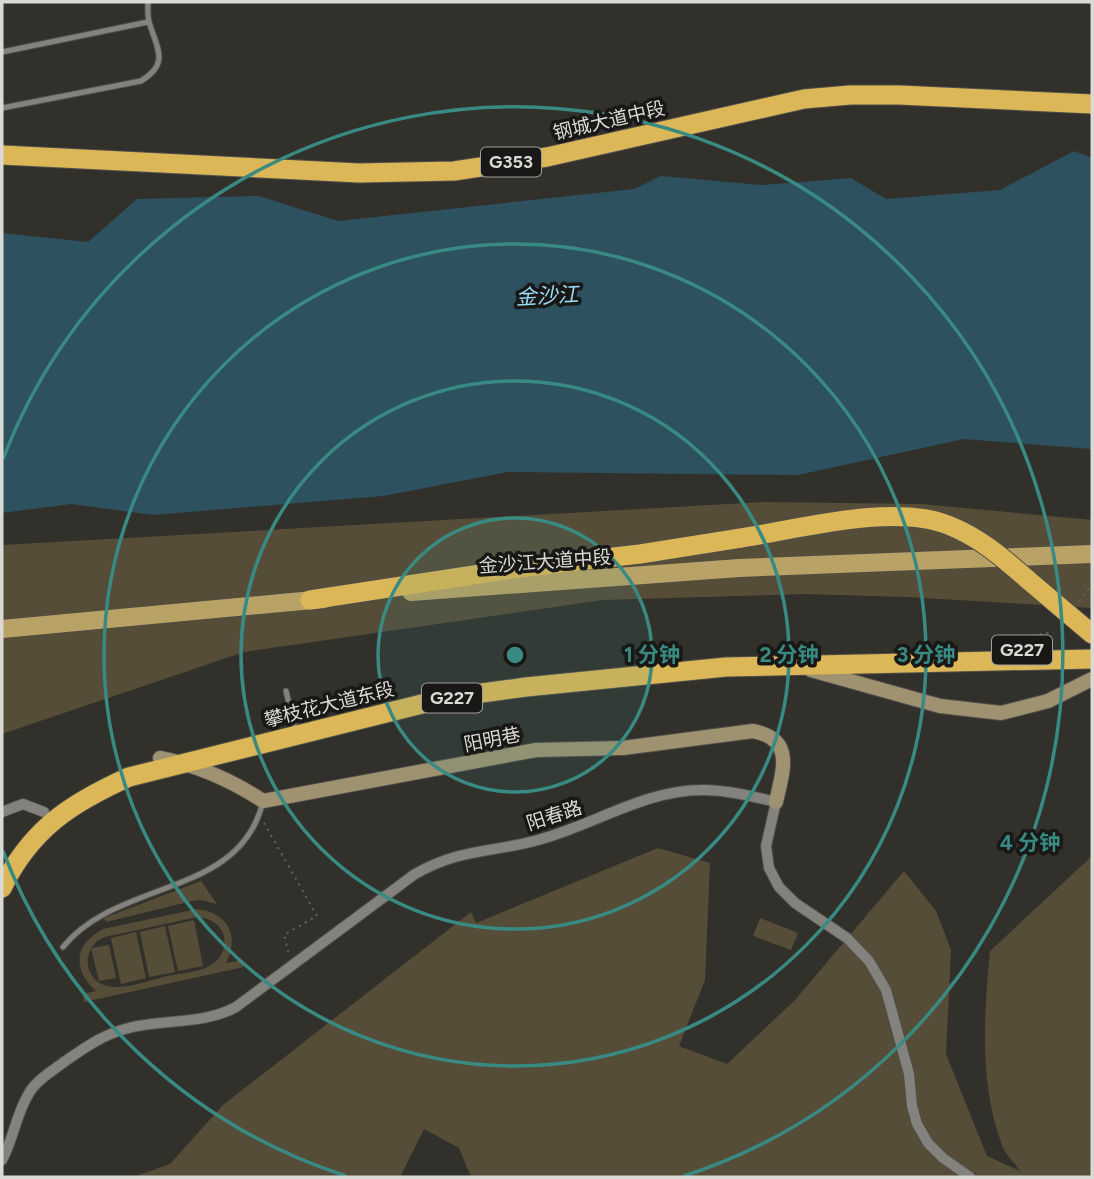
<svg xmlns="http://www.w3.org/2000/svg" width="1094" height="1179" font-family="Figtree,'Noto Sans SC',sans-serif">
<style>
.green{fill:#564d38;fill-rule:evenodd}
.water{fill:#2d515e}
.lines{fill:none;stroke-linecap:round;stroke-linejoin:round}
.lane-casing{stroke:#504e4a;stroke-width:7}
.street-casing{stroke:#504e4a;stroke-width:12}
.secondary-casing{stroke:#504e4a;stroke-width:16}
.primary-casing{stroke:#504e4a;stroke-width:19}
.highway-casing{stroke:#504e4a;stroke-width:21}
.path{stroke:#65635e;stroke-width:2;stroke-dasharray:2 5;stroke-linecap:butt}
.lane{stroke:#84827c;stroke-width:5}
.street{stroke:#84827c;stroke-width:10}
.secondary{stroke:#9e9271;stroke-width:14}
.primary{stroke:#b9a266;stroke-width:18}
.highway{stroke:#dcb757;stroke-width:19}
.highway-bridge-casing{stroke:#504e4a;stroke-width:21;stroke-linecap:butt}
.highway-bridge{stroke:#dcb757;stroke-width:19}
.ring{fill:none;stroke:#388a83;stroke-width:3.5}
.labels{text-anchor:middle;stroke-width:7;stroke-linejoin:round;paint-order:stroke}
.shield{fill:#191816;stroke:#a19f9c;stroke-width:2}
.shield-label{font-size:18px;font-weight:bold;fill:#dbd9d6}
.street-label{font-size:19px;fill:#dbd9d6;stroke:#191816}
.water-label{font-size:21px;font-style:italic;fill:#97dcf5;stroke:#191816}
.centre{fill:#388a83;stroke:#191816;stroke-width:3.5}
.ring-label{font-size:21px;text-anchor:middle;font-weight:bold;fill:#388a83;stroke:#191816;stroke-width:7;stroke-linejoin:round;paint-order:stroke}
</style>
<rect width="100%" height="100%" fill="#32302b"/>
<path class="green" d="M763,502l158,2 171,16v88l-186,-11 -100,-3 -203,6 -359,52 -242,82v-189z
M658,848l52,15 -5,117 -26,66 48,18 68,-64 109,-129 32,40 15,39 -5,104 41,102 33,15c-5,-8 -15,-17 -18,-26 -23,-62 -18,-130 -12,-194l102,-95v321h-621l-12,-29 -35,-19 -24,48h-267l37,-13 53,-59 248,-193 5,11z
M201,881l16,23 -16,-4 -9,1 -86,21 -2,-4z
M197,909c31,4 43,26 29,54l17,-3 1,7 -160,35 -1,-8 13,-3c-24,-21 -22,-47 7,-62zM197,917c11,1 21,5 26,16 4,11 0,23 -9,30 -11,9 -32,10 -47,13 -21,5 -62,23 -76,-2 -5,-8 -4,-17 0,-26l8,33 17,-3 -7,-33 -18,3 6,-7 8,-4z
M760,918l38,15 -7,17 -38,-14z
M194,920l9,46 -25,5 -10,-45z
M165,926l10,46 -26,5 -9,-45z
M136,932l10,46 -25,6 -10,-46z"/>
<path class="water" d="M1074,151l18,7v291l-128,-10 -166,36 -290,-3 -125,24 -230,19 -82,-11 -69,9v-280l86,9 49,-43 122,-3 79,25 296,-32 27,-13 100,9 90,-7 35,21 114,-9z"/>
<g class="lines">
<defs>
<path id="lane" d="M2,52l146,-30
M2,108l139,-27c28,-17 17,-31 9,-56 -3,-7 -2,-15 -2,-23
M286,691l8,34
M63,947c56,-69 178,-49 200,-146"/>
<path id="street" d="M2,812l21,-8 21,8
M2,1160c11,-20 14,-45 26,-65 7,-14 23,-23 36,-33 19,-13 38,-27 61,-33 37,-11 76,-3 111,-22l179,-133c46,-26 76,-21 123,-34 54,-14 106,-50 164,-50 25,0 49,6 74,12l-10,44 3,22 10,19 16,16 52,35 22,23 17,29 23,84 3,32 5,18 11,19 15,15 27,19"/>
<path id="secondary" d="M811,670l129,36 61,7 47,-12 44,-22
M160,758c37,7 71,22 103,43l273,-51 87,-2 130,-17c42,8 30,39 23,71"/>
<path id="primary" d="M411,592l328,-24 353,-14
M2,629l322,-30"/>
<path id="highway" d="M2,155l357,18 95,-2 93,-14 257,-58 46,-4h49l193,9
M1027,579l65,55
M310,600l209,-32 121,-14 101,-16
M2,888c29,-59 69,-85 127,-111l317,-79 80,-11 200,-20 366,-8"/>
</defs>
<use href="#lane" class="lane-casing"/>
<use href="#street" class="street-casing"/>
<use href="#secondary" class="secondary-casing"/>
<use href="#primary" class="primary-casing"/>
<use href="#highway" class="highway-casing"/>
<path class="path" d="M1079,601l13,-17
M1012,639l42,-7
M264,823l53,93 -33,19 5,20"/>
<use href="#lane" class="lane"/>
<use href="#street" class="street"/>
<use href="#secondary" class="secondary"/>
<use href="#primary" class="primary"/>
<use href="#highway" class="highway"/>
<defs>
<path id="highway-bridge" d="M741,538c58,-9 153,-35 207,-13 31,12 54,32 79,54"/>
</defs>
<use href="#highway-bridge" class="highway-bridge-casing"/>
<use href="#highway-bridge" class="highway-bridge"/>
</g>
<circle cx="515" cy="655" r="137" fill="#388a83" fill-opacity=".12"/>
<g class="ring">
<circle cx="515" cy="655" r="137"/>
<circle cx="515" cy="655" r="274"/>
<circle cx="515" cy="655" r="411"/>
<path d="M346 1176A548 548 0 0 1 3 851M3 459A548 548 0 1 1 684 1176"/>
</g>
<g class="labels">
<g class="shield">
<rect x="481" y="147.5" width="60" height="29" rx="5"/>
<rect x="992" y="635.5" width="60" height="29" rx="5"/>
<rect x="422" y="683.5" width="60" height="29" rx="5"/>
</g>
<g class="shield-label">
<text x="511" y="168">G353</text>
<text x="1022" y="656">G227</text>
<text x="452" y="704">G227</text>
</g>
<g class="street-label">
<text transform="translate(609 120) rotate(-13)" y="7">钢城大道中段</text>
<text transform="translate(545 561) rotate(-4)" y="7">金沙江大道中段</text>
<text transform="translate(329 704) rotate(-14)" y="7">攀枝花大道东段</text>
<text transform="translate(492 739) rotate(-11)" y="7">阳明巷</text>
<text transform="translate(554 815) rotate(-18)" y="7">阳春路</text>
</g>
<g class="water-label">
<text transform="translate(547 296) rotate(-3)" y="7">金沙江</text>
</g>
</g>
<circle cx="515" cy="655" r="10" class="centre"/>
<g class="ring-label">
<text x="652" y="662">1 分钟</text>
<text x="789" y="662">2 分钟</text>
<text x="926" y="662">3 分钟</text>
<text x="1030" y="850">4 分钟</text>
</g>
<rect width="1094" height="1179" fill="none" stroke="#dbd9d6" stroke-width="7"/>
</svg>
